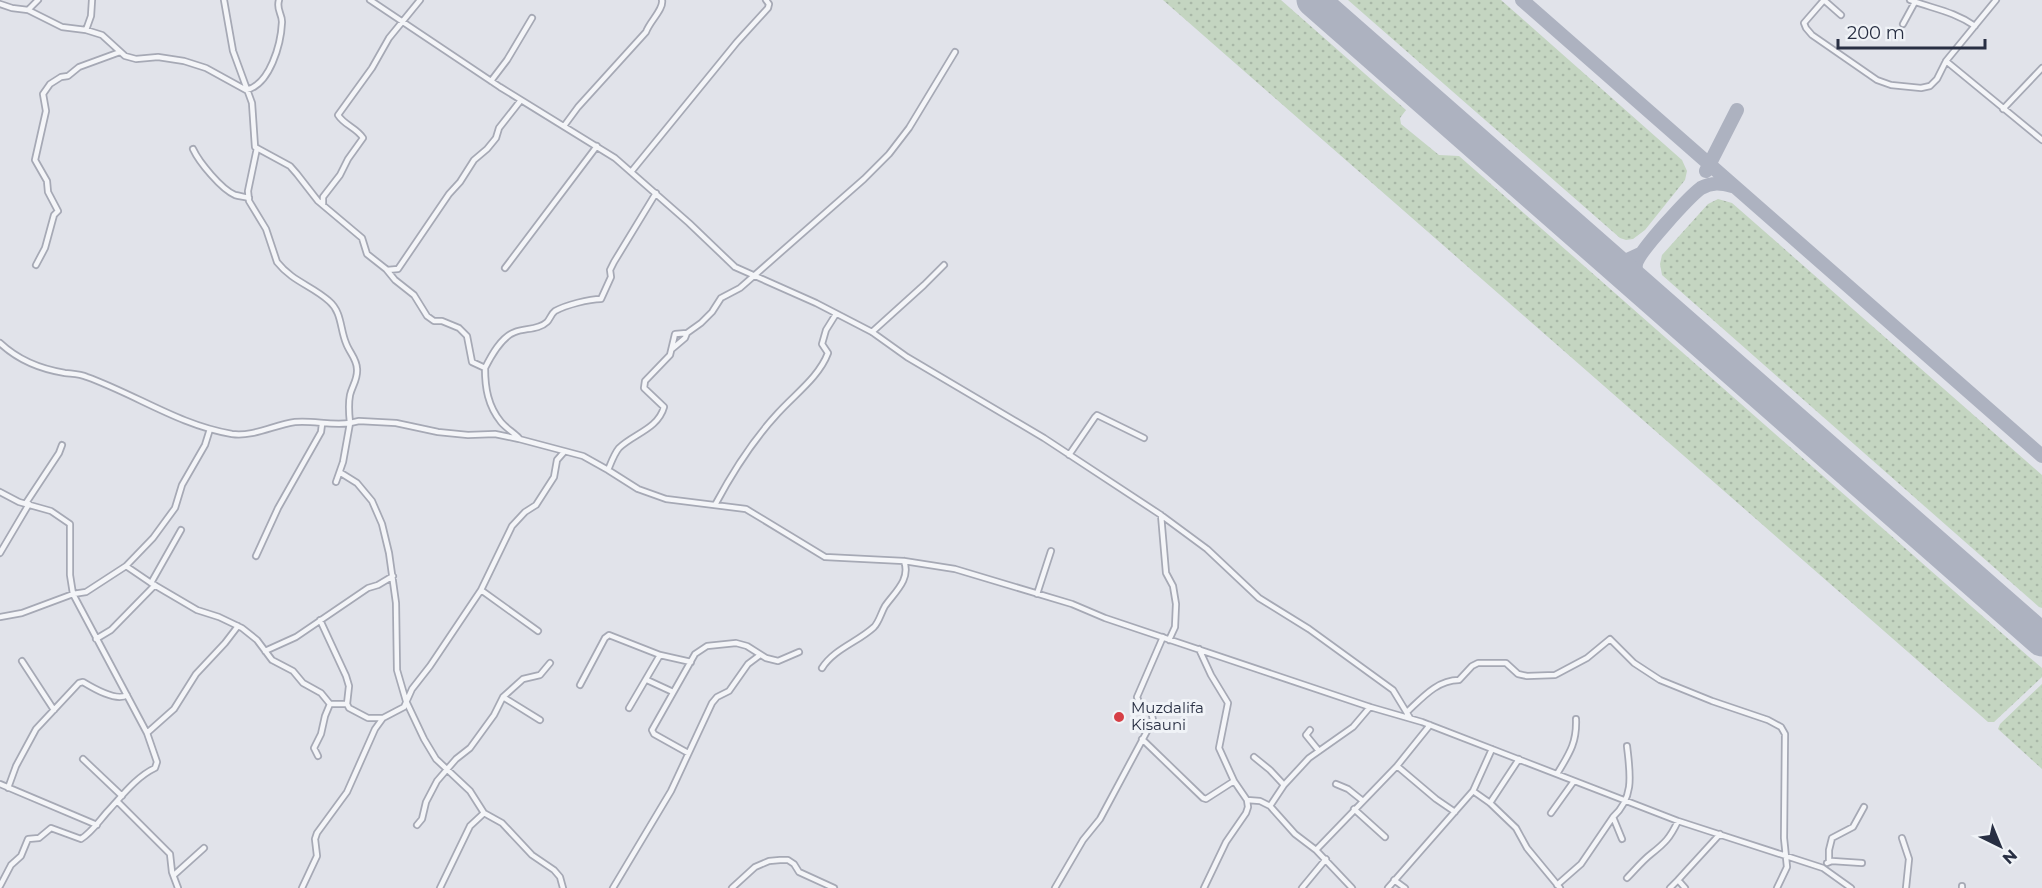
<svg xmlns="http://www.w3.org/2000/svg" width="2042" height="888" font-family="Montserrat,sans-serif">
<style>
.grass{fill:url(#grass-dots)}
.lines{fill:none;stroke-linecap:round;stroke-linejoin:round}
.taxiway{stroke:#adb2c0;stroke-width:14}
.runway{stroke:#adb2c0;stroke-width:33}
.minor-casing{stroke:#a6a9b5;stroke-width:8}
.minor{stroke:#f4f5f8;stroke-width:4.5}
.poi-dot{fill:#d63f46;stroke:#f0f3f7;stroke-width:2}
.labels{text-anchor:middle;stroke-width:6;stroke-linejoin:round;paint-order:stroke}
.poi-label{font-size:15px;fill:#282f43;stroke:#f0f3f7;text-anchor:start}
</style>
<defs>
<pattern id="grass-dots" width="8" height="8" patternUnits="userSpaceOnUse" patternTransform="scale(1.5)"><rect width="8" height="8" fill="#c4d5c1"/><path d="M2 2h.1M6 6h.1" fill="none" stroke="#a8b7a7" stroke-width="1.8" stroke-linecap="round"/></pattern>
</defs>
<rect width="100%" height="100%" fill="#e1e3ea"/>
<path class="grass" d="M1163,0h118l125,110 -6,8 1,6 38,31 20,1 570,501 13,11v9l-48,45h-6z
M1348,0h153l181,160 5,11 -2,9 -40,50 -12,9 -7,1 -6,-2z
M1718,199l14,4 310,272v133l-3,-1 -377,-332 -2,-11 2,-9 46,-51z
M2042,684v85l-44,-40 2,-5z"/>
<g class="lines">
<path class="taxiway" d="M1522,0l520,456
M1706,171l31,-61
M1606,257l19,4 15,-7
M1648,294c-8,-9 -14,-18 -12,-30 3,-13 53,-67 65,-76 11,-6 20,-5 31,-2
M2030,629l12,4"/>
<path class="runway" d="M1313,0l729,640"/>
<defs>
<path id="minor" d="M224,0l9,51 19,52 3,44 35,19 7,8 21,27 44,37 5,16 19,15 9,11 19,15 13,21 7,5h8l17,7 8,8 5,26 13,6c0,20 3,38 16,54 5,6 12,10 18,16
M370,0l130,87 115,71 74,65 46,44 81,36 56,29 35,25 137,81 117,77 46,34 52,49 50,31 84,61 17,28
M1824,0l-20,23 2,5 6,7 65,45 14,5 30,3 9,-2 7,-7 9,-18 50,-61
M1824,0l17,15
M1910,0c24,9 43,11 65,26
M0,4l12,4 16,2 34,17 24,3 16,5 23,21 11,3 22,-2 26,4 22,7 40,22c24,-5 35,-46 36,-68 0,-9 -6,-12 -3,-22
M28,10l10,-10
M1903,24l12,-22
M86,30l5,-14 1,-16
M1946,61l96,79
M491,81l16,-21 25,-42
M2003,109l39,-41
M564,126l14,-19 68,-75c4,-11 18,-23 16,-32
M257,148l-9,43 1,10 17,28 11,33c16,20 34,23 52,39 13,11 11,28 17,42 3,9 11,16 11,26 1,10 -5,17 -7,26 -2,10 -1,19 0,28l9,-2 37,2 42,9 30,3 27,-1 24,5 64,17 25,14 30,19 28,10 80,10 79,48 79,4 51,8 117,35 33,14 265,89 52,15 256,99 145,47 28,20
M193,149c6,13 28,40 42,46 4,1 10,2 14,3
M631,172l106,-130 31,-34 1,-4 -3,-4
M323,205v-8l17,-22 8,-16 15,-21c-6,-10 -19,-13 -25,-23l34,-47 17,-30 31,-38
M36,265l9,-17 9,-33 4,-4 -10,-19 -1,-11 -12,-21 11,-49 -3,-17 7,-10 11,-7 7,-1 11,-9 41,-15
M505,268l92,-122
M387,270l11,-1 51,-75 11,-12 14,-22 13,-11 9,-11 3,-10 22,-28
M872,332l52,-47 20,-20
M0,343c18,17 40,26 65,30 8,1 15,1 22,4 50,18 92,48 145,57 21,3 42,-9 63,-12 18,-2 36,4 55,1l-7,39 -7,20
M672,349l13,-11 2,-5
M485,368c6,-12 16,-31 30,-36 9,-4 24,-2 32,-10 3,-3 4,-8 8,-11 11,-6 34,-12 46,-12l10,-22 -1,-7 4,-8 42,-69
M1069,455l26,-38 2,-2 47,23
M608,470c3,-7 6,-16 11,-22 14,-14 39,-19 45,-41l-20,-19 1,-7 25,-26 5,-21 12,-1 14,-10 11,-11 9,-14 19,-10 124,-109 25,-25 20,-26 46,-76
M341,473l16,10 15,18 10,23 7,29 7,50 1,67 9,31 18,38 12,20 34,32 14,22 -14,13 -30,62
M0,492l19,10 32,9 19,13v51l3,19 13,-2 40,-26 27,-28 22,-30 7,-23 23,-40 5,-16
M26,503l33,-50 3,-8
M715,505c17,-32 38,-65 63,-92 17,-19 41,-36 50,-60l-6,-9 4,-14 10,-16
M1161,515l5,58 7,13 3,18 -1,23 -6,13
M0,553l29,-49
M256,556l22,-48 43,-76 1,-8
M126,566l25,17 46,27 22,7 23,11 15,12 15,20 21,11 10,12 18,10 9,11 -5,12 -4,18 -7,14 4,8
M151,583l30,-53
M481,590l57,41
M1037,594l14,-43
M0,617l22,-4 51,-19 74,139
M320,620l26,56 3,10 -2,18h-17
M96,639l15,-9 44,-45
M1199,649l12,26 17,28 -9,45 15,33 13,19 1,7 -2,6 -20,29 -22,46
M265,651l31,-14 72,-49 10,-3 15,-9
M22,661l32,49
M822,668c12,-19 36,-26 52,-41 5,-5 7,-14 11,-21 10,-14 26,-27 19,-45
M647,680l26,12
M580,685l25,-47 4,-3 51,20
M503,697l37,23
M347,704l2,4 19,10h15
M629,708l31,-53 31,7
M1407,712c15,-14 30,-32 52,-32l13,-14 6,-3h28l12,11 9,2 28,-1 32,-17 23,-19 24,24 26,17 52,21 56,19 13,7 4,7 -1,104 3,29 -10,21
M1310,730l-4,5 13,16
M1142,739l61,59 3,1 28,-18
M688,753l-34,-19 -2,-4 43,-76 12,-8 29,-3 11,3 19,12 12,3 21,-9
M1254,757l16,13 14,15
M83,759l39,37
M1397,766l39,33 19,13
M1557,774c12,-20 20,-31 19,-55
M0,784l97,41
M1336,784l12,5 15,12
M8,788l8,-22 20,-37 43,-46 4,-1c10,6 33,20 44,13
M1473,791l17,12 26,25 11,20 33,40
M1247,800l13,1 10,5
M118,802l52,52 2,18 6,16
M1490,803l29,-44
M1354,809l31,28
M484,813l18,10 30,32 22,15 6,7 3,11
M1551,813l23,-32
M417,825l5,-6 4,-17 11,-21 19,-22 14,-11 24,-33 9,-18 20,-18 17,-4 10,-12
M1902,838l7,21 -3,29
M1622,839l-9,-22c22,-20 17,-44 14,-71
M1316,850l81,-84 33,-41
M1829,862v-12l3,-12 21,-11 11,-20
M1827,863l5,-2 30,2
M174,875l30,-27
M1627,878c8,-8 15,-17 24,-24 14,-11 19,-16 27,-33
M1394,880l11,8
M1557,885l24,-21 32,-47
M0,886l11,-21 10,-9 7,-17 11,-1 12,-10 30,11c11,-7 18,-18 27,-28 14,-15 28,-34 47,-43l2,-6 -10,-29 27,-24 22,-35 29,-31 13,-17
M302,888l15,-32 -2,-17 2,-6 30,-41 28,-63 8,-11 21,-11 8,-18 18,-23 51,-76 31,-64 13,-14 11,-7 18,-28 3,-17 7,-8
M613,888l58,-97 41,-88 5,-6 12,-6 19,-27 12,-9
M732,888l23,-21 14,-6 11,-1h8l6,4 5,8 35,16
M1055,888l28,-48 17,-21 53,-99 -2,-9 -11,-6 -3,-8 26,-60
M1302,888l24,-29
M1352,888l-36,-38 -21,-16 -25,-28 14,-21 25,-27 44,-31 17,-20
M1388,888l85,-97 19,-42
M1670,888l8,-8
M1685,888l-7,-8 42,-46
M1962,888v-2"/>
</defs>
<use href="#minor" class="minor-casing"/>
<use href="#minor" class="minor"/>
</g>
<circle class="poi-dot" cx="1119" cy="717" r="6"/>
<g class="labels">
<g class="poi-label">
<text x="1131" y="713">Muzdalifa<tspan x="1131" dy="17">Kisauni</tspan></text>
</g>
</g>
<g transform="translate(2000 846) rotate(137)" stroke="#f0f3f7" stroke-width="4.5" paint-order="stroke">
<path d="M0-4.5L10 22L0 15L-10 22Z" fill="#282f43"/>
<text y="-9" font-size="16" font-weight="bold" text-anchor="middle" fill="#282f43">N</text>
</g>
<path d="M1838 39v9h147v-9" fill="none" stroke="#282f43" stroke-width="3"/>
<text x="1847" y="39" font-size="18" fill="#282f43" stroke="#f0f3f7" stroke-width="4.5" paint-order="stroke">200 m</text>
</svg>
